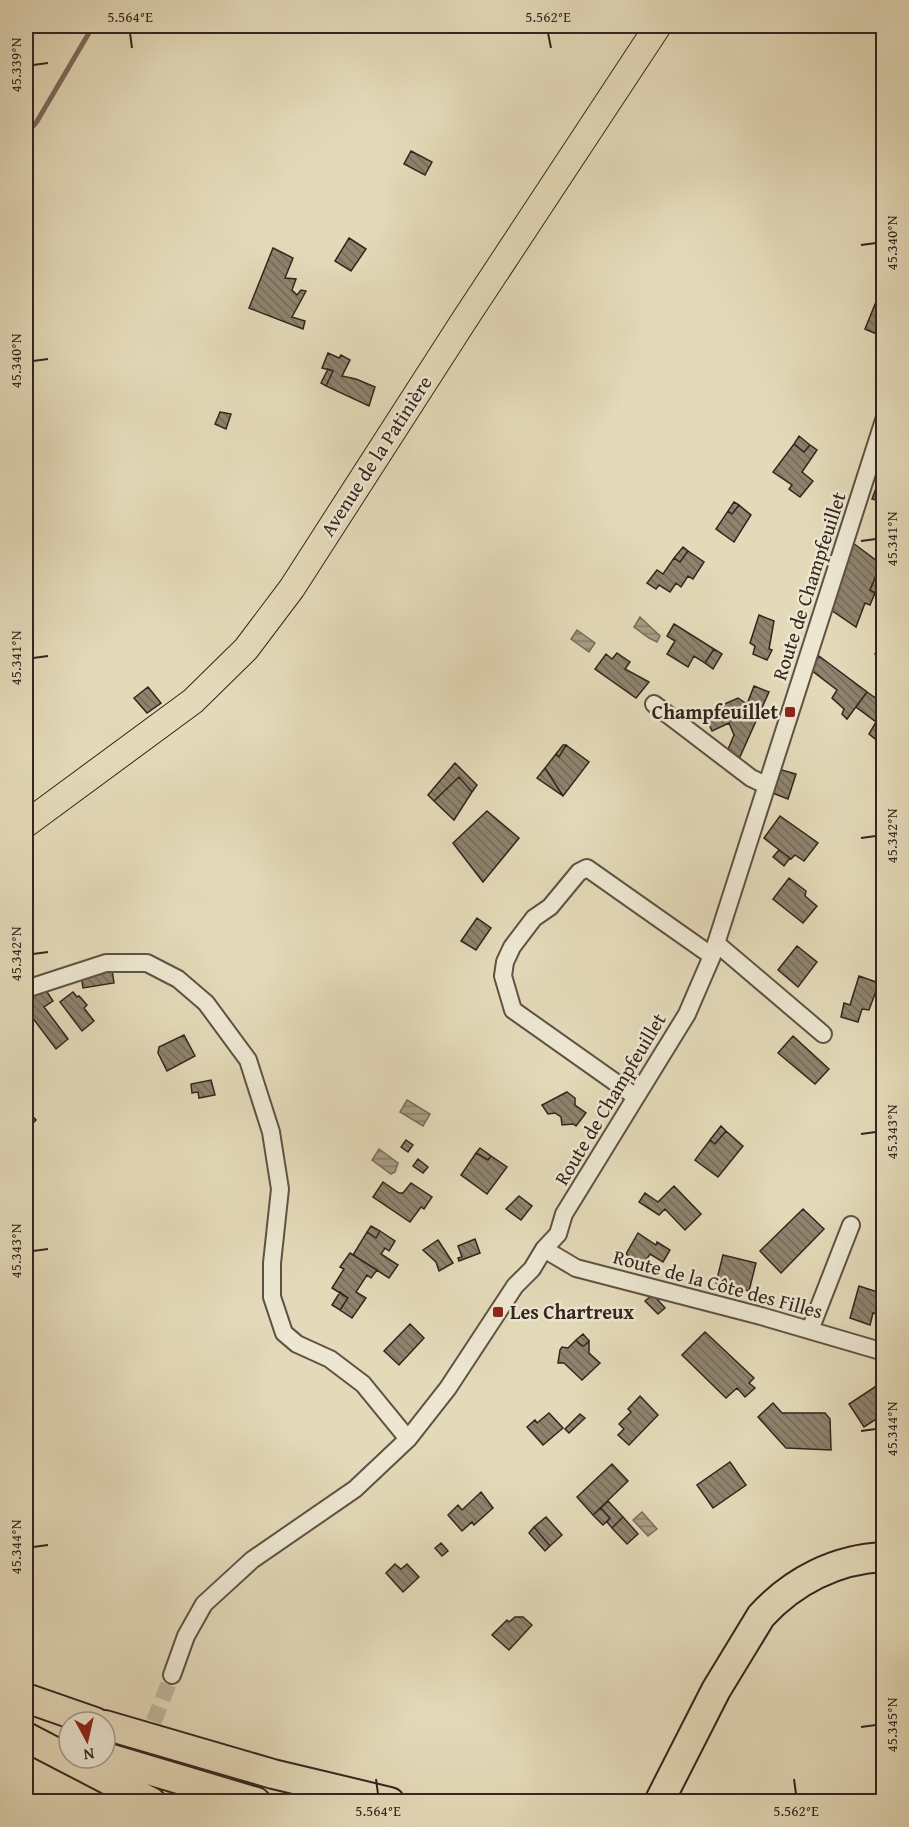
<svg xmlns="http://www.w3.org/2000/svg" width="909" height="1827" font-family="'Gentium Book Plus',serif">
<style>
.water{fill:url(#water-rules);stroke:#796c5b;stroke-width:1.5}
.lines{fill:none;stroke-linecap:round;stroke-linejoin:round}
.stream{stroke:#796c5b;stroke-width:5}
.building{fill:url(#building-back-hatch);stroke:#33251d;stroke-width:1.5}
.street-tunnel{stroke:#c1b69a;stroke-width:16;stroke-dasharray:16 8;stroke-linecap:butt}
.street-casing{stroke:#5f5244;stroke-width:20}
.primary-casing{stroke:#33251d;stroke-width:28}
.highway-casing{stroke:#33251d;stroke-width:32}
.street{stroke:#ede7d2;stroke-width:16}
.primary{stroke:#e4dab9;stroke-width:26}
.highway{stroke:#e4dab9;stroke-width:28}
.ticks{fill:none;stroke:#33251d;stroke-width:2}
.poi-dot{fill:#8f2418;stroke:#ede7d2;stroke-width:2}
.labels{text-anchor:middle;stroke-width:5;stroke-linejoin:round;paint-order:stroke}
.street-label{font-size:20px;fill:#33251d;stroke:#ede7d2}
.poi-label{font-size:20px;font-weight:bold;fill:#33251d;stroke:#ede7d2;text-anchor:end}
.neatline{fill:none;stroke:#33251d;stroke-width:2}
.ticks-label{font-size:15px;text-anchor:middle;fill:#33251d}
</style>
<defs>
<pattern id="water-rules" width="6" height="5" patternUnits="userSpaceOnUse" patternTransform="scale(1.5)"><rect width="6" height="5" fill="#a89c84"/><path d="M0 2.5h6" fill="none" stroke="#897f6b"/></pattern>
<pattern id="building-back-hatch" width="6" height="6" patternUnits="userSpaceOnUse" patternTransform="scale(1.5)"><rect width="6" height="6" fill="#8f836e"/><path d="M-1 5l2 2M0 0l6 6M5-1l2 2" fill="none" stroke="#756b5a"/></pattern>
</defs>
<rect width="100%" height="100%" fill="#e4dab9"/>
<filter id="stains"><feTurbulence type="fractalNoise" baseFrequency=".00333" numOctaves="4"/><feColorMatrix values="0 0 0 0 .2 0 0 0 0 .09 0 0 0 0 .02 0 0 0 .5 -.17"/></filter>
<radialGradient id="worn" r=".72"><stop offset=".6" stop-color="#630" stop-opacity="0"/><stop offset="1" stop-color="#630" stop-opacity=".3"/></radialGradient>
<path class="water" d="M640,617l20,19 -3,6 -8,-4 -15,-11z
M577,630l18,13 -6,9 -18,-13z
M407,1100l23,14 -7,12 -23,-14z
M379,1149l19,14 -3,9 -4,2 -19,-14z
M642,1512l15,17 -9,7 -15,-16z"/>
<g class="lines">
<path class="stream" d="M26,133l10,-10 57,-97"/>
</g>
<path class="building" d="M411,151l21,11 -7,13 -21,-11z
M349,238l17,11 -15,22 -16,-10z
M273,248l20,10 -8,20 11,1 -4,11 5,5 4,-5 5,1 -14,26 13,4 -2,8 -54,-21z
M880,292l4,1v44l-19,-8z
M328,353l11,5 2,-3 9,5 -8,16 14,3 19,8 -6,19 -43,-20 7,-15 -11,-3z
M328,369l5,2 -7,15 -5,-3z
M220,412l11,2 -5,15 -11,-5z
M799,436l11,9 -6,7 -10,-8z
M794,444l10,8 6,-7 7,5 -15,22 11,9 -13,16 -11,-8 3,-4 -19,-13z
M884,467v18l-6,-2z
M878,483l6,2v17l-12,-3z
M734,502l5,3 -7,9 -4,-3z
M739,505l12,10 -17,27 -18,-13 12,-18 4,3z
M853,543l28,21 -11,26 5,3 -5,12 -5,-2 -9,24 -25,-17z
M683,547l5,4 -8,11 -6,-4z
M688,551l16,11 -11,17 -5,-3 -7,11 -5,-4 -6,9 -11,-7 -3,4 -9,-6 10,-13 6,4 11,-16 6,4z
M881,564l3,5 -9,24 -5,-3z
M759,615l15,6 -5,28 3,1 -5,10 -14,-6 2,-8 -5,-3z
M674,624l40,25 -9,14 -11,-7 -6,11 -21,-13 8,-13 -8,-5z
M714,649l8,5 -9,15 -8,-6z
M878,651l6,4v6l-9,-7z
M617,653l13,9 -5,7 24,13 -13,16 -41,-29 11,-15 6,5z
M819,656l48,36 -20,27 -5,-5 2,-5 -12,-11 5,-8 -26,-20z
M754,686l15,6 -30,67 -13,-5 8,-19 -5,-12 -17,8 -8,-18 34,-15 9,6z
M148,687l13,16 -14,10 -13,-15z
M867,692l17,12v42l-15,-12 7,-12 -20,-15z
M563,745h3l-7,12 -3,-3z
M566,745l23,17 -26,34 -18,-28 11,-14 3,3z
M455,763l22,22 -5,7 -13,-15 -25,24 -6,-6z
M545,768l18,28 -26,-18z
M778,769l18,5 -8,25 -18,-7z
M459,777l13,15 -18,28 -20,-19z
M487,811l32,27 -36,44 -30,-39z
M780,816l38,27 -14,18 -9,-6 -4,4 -27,-21z
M884,844v18l-8,-5z
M779,850l11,8 -6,8 -11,-9z
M789,878l17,13 -1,5 12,10 -14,17 -30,-24z
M477,918l14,10 -15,22 -15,-9z
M797,946l20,16 -19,25 -20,-17z
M112,970l2,13 -31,5 -2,-13z
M859,976l20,7 -10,27 -7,-1 -4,13 -17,-5 3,-14 6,2z
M43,986l10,15 -9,6 24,32 -12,10 -30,-40v-13z
M73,992l4,5 2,-1 2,2 6,7 -3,3 10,13 -12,10 -22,-29z
M184,1035l11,21 -28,15 -9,-18 1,-6z
M793,1036l36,33 -14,15 -37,-31z
M211,1080l4,15 -16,3 -1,-6 -6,1 -1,-9z
M567,1092l8,6v7l11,8 -10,13 -3,-2 -11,1 -1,-8 -6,-4 -7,1 -6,-9z
M26,1109l10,11 -10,10z
M721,1126l5,5 -11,13 -5,-4z
M726,1131l17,15 -25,31 -23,-17 15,-20 5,4z
M406,1140l7,5 -5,7 -7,-5z
M480,1148l11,8 -3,4 -12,-7z
M476,1153l12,7 3,-4 16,11 -20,27 -26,-19z
M418,1159l10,8 -5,6 -10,-7z
M383,1182l16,11h4l8,-10 21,14 -8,12 -3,-2 -11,15 -37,-25z
M674,1186l27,28 -16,16 -20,-21 -6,6 -20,-13 6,-9 13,9z
M519,1196l13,10 -11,14 -15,-11z
M803,1209l21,20 -43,44 -21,-22z
M371,1226l9,5 -4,7 -9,-6z
M380,1231l15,10 -6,10 -4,-3 -4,6 17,11 -9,13 -36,-23 14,-23 9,6z
M638,1233l18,12 1,-3 13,8 -7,12 -13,-8 -7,11 -17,-11z
M475,1239l5,14 -21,8 -1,-3 4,-1 -4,-11z
M438,1240l15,23 -14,8 -3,-9 -13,-12z
M350,1253l27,17 -6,8 -4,-3 -11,17 10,6 -14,20 -12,-8 8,-12 -16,-10 12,-19 -4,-2z
M723,1255l33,8 -7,28 -33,-8z
M859,1286l25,8v22l-11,-3 -3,12 -20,-7z
M340,1292l8,6 -8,12 -8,-5z
M651,1296l4,1 10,11 -7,6 -13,-13z
M410,1324l14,14 -25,27 -15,-14z
M705,1332l49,46 -5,5 6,5 -10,9 -8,-9 -11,10 -44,-43z
M583,1334l6,7 -5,5 -3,-1 -5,-5z
M576,1340l5,5 3,1 5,-5v12l11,10 -18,17 -18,-17h-6l2,-13 2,-3 6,1z
M884,1381v33l-20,13 -15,-23z
M640,1396l18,19 -29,30 -11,-10 6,-6 -5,-5 12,-12 -3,-3z
M773,1403l9,10h43l5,6 1,31 -45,-2 -28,-31z
M549,1413l14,15 -20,17 -16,-18 8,-7 2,3z
M580,1414l5,4 -16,15 -4,-4z
M730,1462l16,23 -33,23 -16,-23z
M612,1464l16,17 -35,34 -16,-18z
M481,1492l12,16 -19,17 -2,-3 -10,9 -14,-16 10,-10 4,5z
M608,1501l15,16 -11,11 -5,-6 3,-4 -9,-10z
M601,1508l9,10 -7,7 -10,-10z
M546,1517l16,18 -12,11 -16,-19z
M623,1517l15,17 -11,10 -15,-16z
M534,1527l16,19 -5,5 -16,-18z
M441,1543l7,8 -6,5 -7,-8z
M395,1564l6,5 6,-5 12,13 -16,15 -17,-19z
M515,1617h8l9,8 -23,25 -17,-15 15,-15 2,2z"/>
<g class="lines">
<path class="street-tunnel" d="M145,1744l27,-69"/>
<defs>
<path id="street" d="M654,704l97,74 15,7
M716,943l107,91
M26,989l80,-26h41l31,16 28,24 42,57 23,72 9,57 -8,74v34l12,36 13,11 33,15 33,25 45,55
M636,1097l-123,-87 -10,-34 2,-14 7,-15 22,-29 16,-11 29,-35 8,-4 125,88
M544,1249l32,19 185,48 123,36
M810,1330l41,-105
M172,1675l14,-39 18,-32 48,-44 103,-71 53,-50 40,-51 67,-102 17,-17 12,-20 14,-15 6,-20 123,-200 25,-58 172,-536"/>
<path id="primary" d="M26,824l167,-123 53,-52 46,-61 171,-266 195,-296"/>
<path id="highway" d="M26,1698l69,24
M105,1725l168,49 117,28
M26,1737l125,65
M105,1757l151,45
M659,1802l57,-112 45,-74c32,-35 75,-57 123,-59"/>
</defs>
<use href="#street" class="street-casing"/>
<use href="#primary" class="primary-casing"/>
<use href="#highway" class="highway-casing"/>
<use href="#street" class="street"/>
<use href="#primary" class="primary"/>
<use href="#highway" class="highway"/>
</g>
<path class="ticks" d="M130,33l2,15M548,33l3,15M33,65l15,-2M861,245l15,-2M33,361l15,-2M861,541l15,-2M33,658l15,-2M861,838l15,-2M33,954l15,-2M861,1134l15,-2M33,1251l15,-2M861,1431l15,-2M33,1547l15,-2M861,1727l15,-2M376,1779l2,15M794,1779l2,15"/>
<g class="poi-dot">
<rect x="784" y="706" width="12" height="12" rx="3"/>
<rect x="492" y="1306" width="12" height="12" rx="3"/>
</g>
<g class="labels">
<g class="street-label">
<text transform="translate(376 456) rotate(-57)" y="7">Avenue de la Patinière</text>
<text transform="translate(809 586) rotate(-72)" y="7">Route de Champfeuillet</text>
<text transform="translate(610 1099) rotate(-59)" y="7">Route de Champfeuillet</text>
<text transform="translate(718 1284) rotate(15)" y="7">Route de la Côte des Filles</text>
</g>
<g class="poi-label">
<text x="778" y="719">Champfeuillet</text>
<text x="510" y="1319" text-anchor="start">Les Chartreux</text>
</g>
</g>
<rect width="909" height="1827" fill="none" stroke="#e4dab9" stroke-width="66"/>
<g transform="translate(87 1740) rotate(172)"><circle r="28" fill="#ede7d2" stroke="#a3998a" stroke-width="1.5"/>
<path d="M0-4.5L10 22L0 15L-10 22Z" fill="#8f2418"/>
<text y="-9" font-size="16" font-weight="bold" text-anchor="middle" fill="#33251d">N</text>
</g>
<rect x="33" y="33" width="843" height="1761" class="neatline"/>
<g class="ticks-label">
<text x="130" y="22">5.564°E</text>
<text x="548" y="22">5.562°E</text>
<text transform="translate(16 65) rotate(-90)" y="5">45.339°N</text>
<text transform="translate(892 243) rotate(-90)" y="5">45.340°N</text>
<text transform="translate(16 361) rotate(-90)" y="5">45.340°N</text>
<text transform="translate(892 539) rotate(-90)" y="5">45.341°N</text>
<text transform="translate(16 658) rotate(-90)" y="5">45.341°N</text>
<text transform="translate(892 836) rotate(-90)" y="5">45.342°N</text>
<text transform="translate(16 954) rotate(-90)" y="5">45.342°N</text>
<text transform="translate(892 1132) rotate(-90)" y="5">45.343°N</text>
<text transform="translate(16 1251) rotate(-90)" y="5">45.343°N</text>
<text transform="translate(892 1429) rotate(-90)" y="5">45.344°N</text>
<text transform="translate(16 1547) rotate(-90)" y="5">45.344°N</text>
<text transform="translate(892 1725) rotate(-90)" y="5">45.345°N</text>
<text x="378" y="1816">5.564°E</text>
<text x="796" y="1816">5.562°E</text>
</g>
<rect width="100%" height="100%" filter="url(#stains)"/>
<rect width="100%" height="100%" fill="url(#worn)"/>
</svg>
